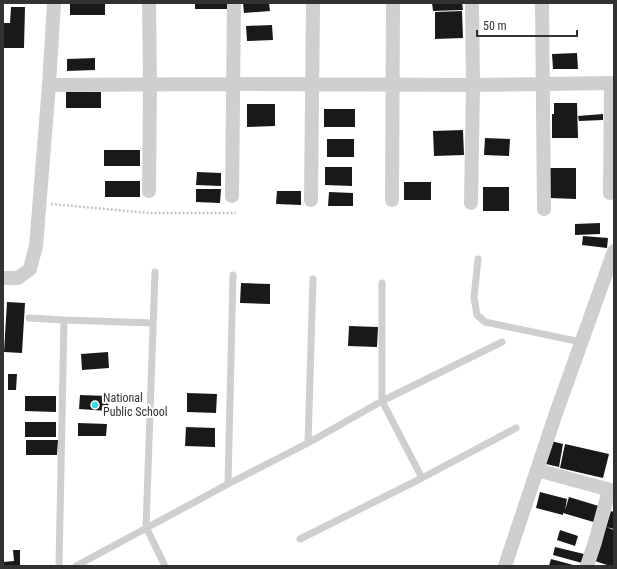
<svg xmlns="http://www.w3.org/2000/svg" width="617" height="569" font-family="'Roboto Condensed',sans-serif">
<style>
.building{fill:#191919}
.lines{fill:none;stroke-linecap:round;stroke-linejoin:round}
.path{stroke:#c6c6c6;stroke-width:2.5;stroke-dasharray:2 2;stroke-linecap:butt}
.service{stroke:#cfcfcf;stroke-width:7}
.minor{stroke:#cfcfcf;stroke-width:14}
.poi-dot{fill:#3dd8e0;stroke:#fff;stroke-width:1.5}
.labels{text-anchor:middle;stroke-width:4;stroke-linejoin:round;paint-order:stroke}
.poi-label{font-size:12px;fill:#323232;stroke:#fff;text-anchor:start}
</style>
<rect width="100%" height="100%" fill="#fff"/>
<path class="building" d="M70,3h35v12h-35z
M195,3h32v6h-32z
M243,3h26l1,8 -26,2z
M432,3h30l1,7 -30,1z
M11,7h14l-1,41h-21v-25h7z
M462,11l1,27 -28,1v-27z
M272,25l1,15 -26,1 -1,-15z
M577,53l1,16h-25l-1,-15z
M95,58v12l-28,1v-12z
M66,92h35v16h-35z
M554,103h23l1,35h-26v-24h2z
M247,104h28v22l-28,1z
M324,109h31v18h-31z
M603,114v6l-24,1 -1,-5z
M463,130l1,25 -30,1 -1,-25z
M485,138l25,1 -1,17 -25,-1z
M327,139h27v18h-27z
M104,150h36v16h-36z
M325,167h27v19l-27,-1z
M550,168h26v31l-26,-1z
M197,172l24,1v13l-25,-1z
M105,181h35v16h-35z
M404,182h27v18h-27z
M483,187h26v24h-26z
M196,189h25l-1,14 -24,-1z
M277,191h24v14l-25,-1z
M329,192l24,1v13h-25z
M600,223v11l-25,1v-11z
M583,236l25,2 -1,10 -25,-3z
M241,283l29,1v20l-30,-1z
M7,302l18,1 -3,50 -18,-1z
M349,326l29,1 -1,20 -29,-1z
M108,352l1,16 -27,2 -1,-16z
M8,374h9l-1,16h-8z
M187,393l30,1 -1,19 -29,-1z
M80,395l29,1 -1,15 -29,-2z
M25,396h31v16l-31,-1z
M25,422h31v15h-31z
M78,423l29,1 -1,12h-28z
M186,427l29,1v19l-30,-1z
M26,440h32l-1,15h-31z
M551,441l12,3 -4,23 -13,-3z
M565,444l44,10 -6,24 -43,-10z
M540,492l27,7 -2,11 4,-13 33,10 -5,16 -34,-10v2l-27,-7z
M611,511l3,1v17l-8,-2z
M606,527l8,3v36h-4l-15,-5z
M560,530l18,6 -3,10 -18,-6z
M555,547l29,7 -2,9 -29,-8z
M13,550h7v16h-17v-4l11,-1z
M551,559l26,7h-28z"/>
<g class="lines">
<path class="path" d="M51,204l98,9h87"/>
<path class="service" d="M478,259l-4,39 3,17 8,7 96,20
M155,272l-9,255 19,39
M382,283v118l40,77
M29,318l35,2 89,3
M308,443l5,-164
M228,484l5,-209
M300,539l122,-61 94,-50
M59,566l5,-246
M76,566l152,-82 80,-41 74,-42 120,-59"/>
<path class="minor" d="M542,3l2,206
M49,85l184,-1 240,1 138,-2 -1,110
M149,191l1,-107 -1,-81
M232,196l2,-193
M311,200l2,-197
M392,200l1,-197
M471,203l2,-118 -1,-82
M3,278h15l12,-9 6,-23 13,-161 5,-82
M537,470l77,21
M505,566l50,-150 59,-165
M587,566l8,-24 14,-52"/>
</g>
<circle class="poi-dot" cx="95" cy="405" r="4"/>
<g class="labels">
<g class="poi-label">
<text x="103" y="402">National<tspan x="103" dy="14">Public School</tspan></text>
</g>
</g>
<rect width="617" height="569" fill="none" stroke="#323232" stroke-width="8"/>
<path d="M477 30v6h100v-6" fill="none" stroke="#323232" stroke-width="2"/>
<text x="483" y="30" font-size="12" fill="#323232" stroke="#ffffff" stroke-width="3" paint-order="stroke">50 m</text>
</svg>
